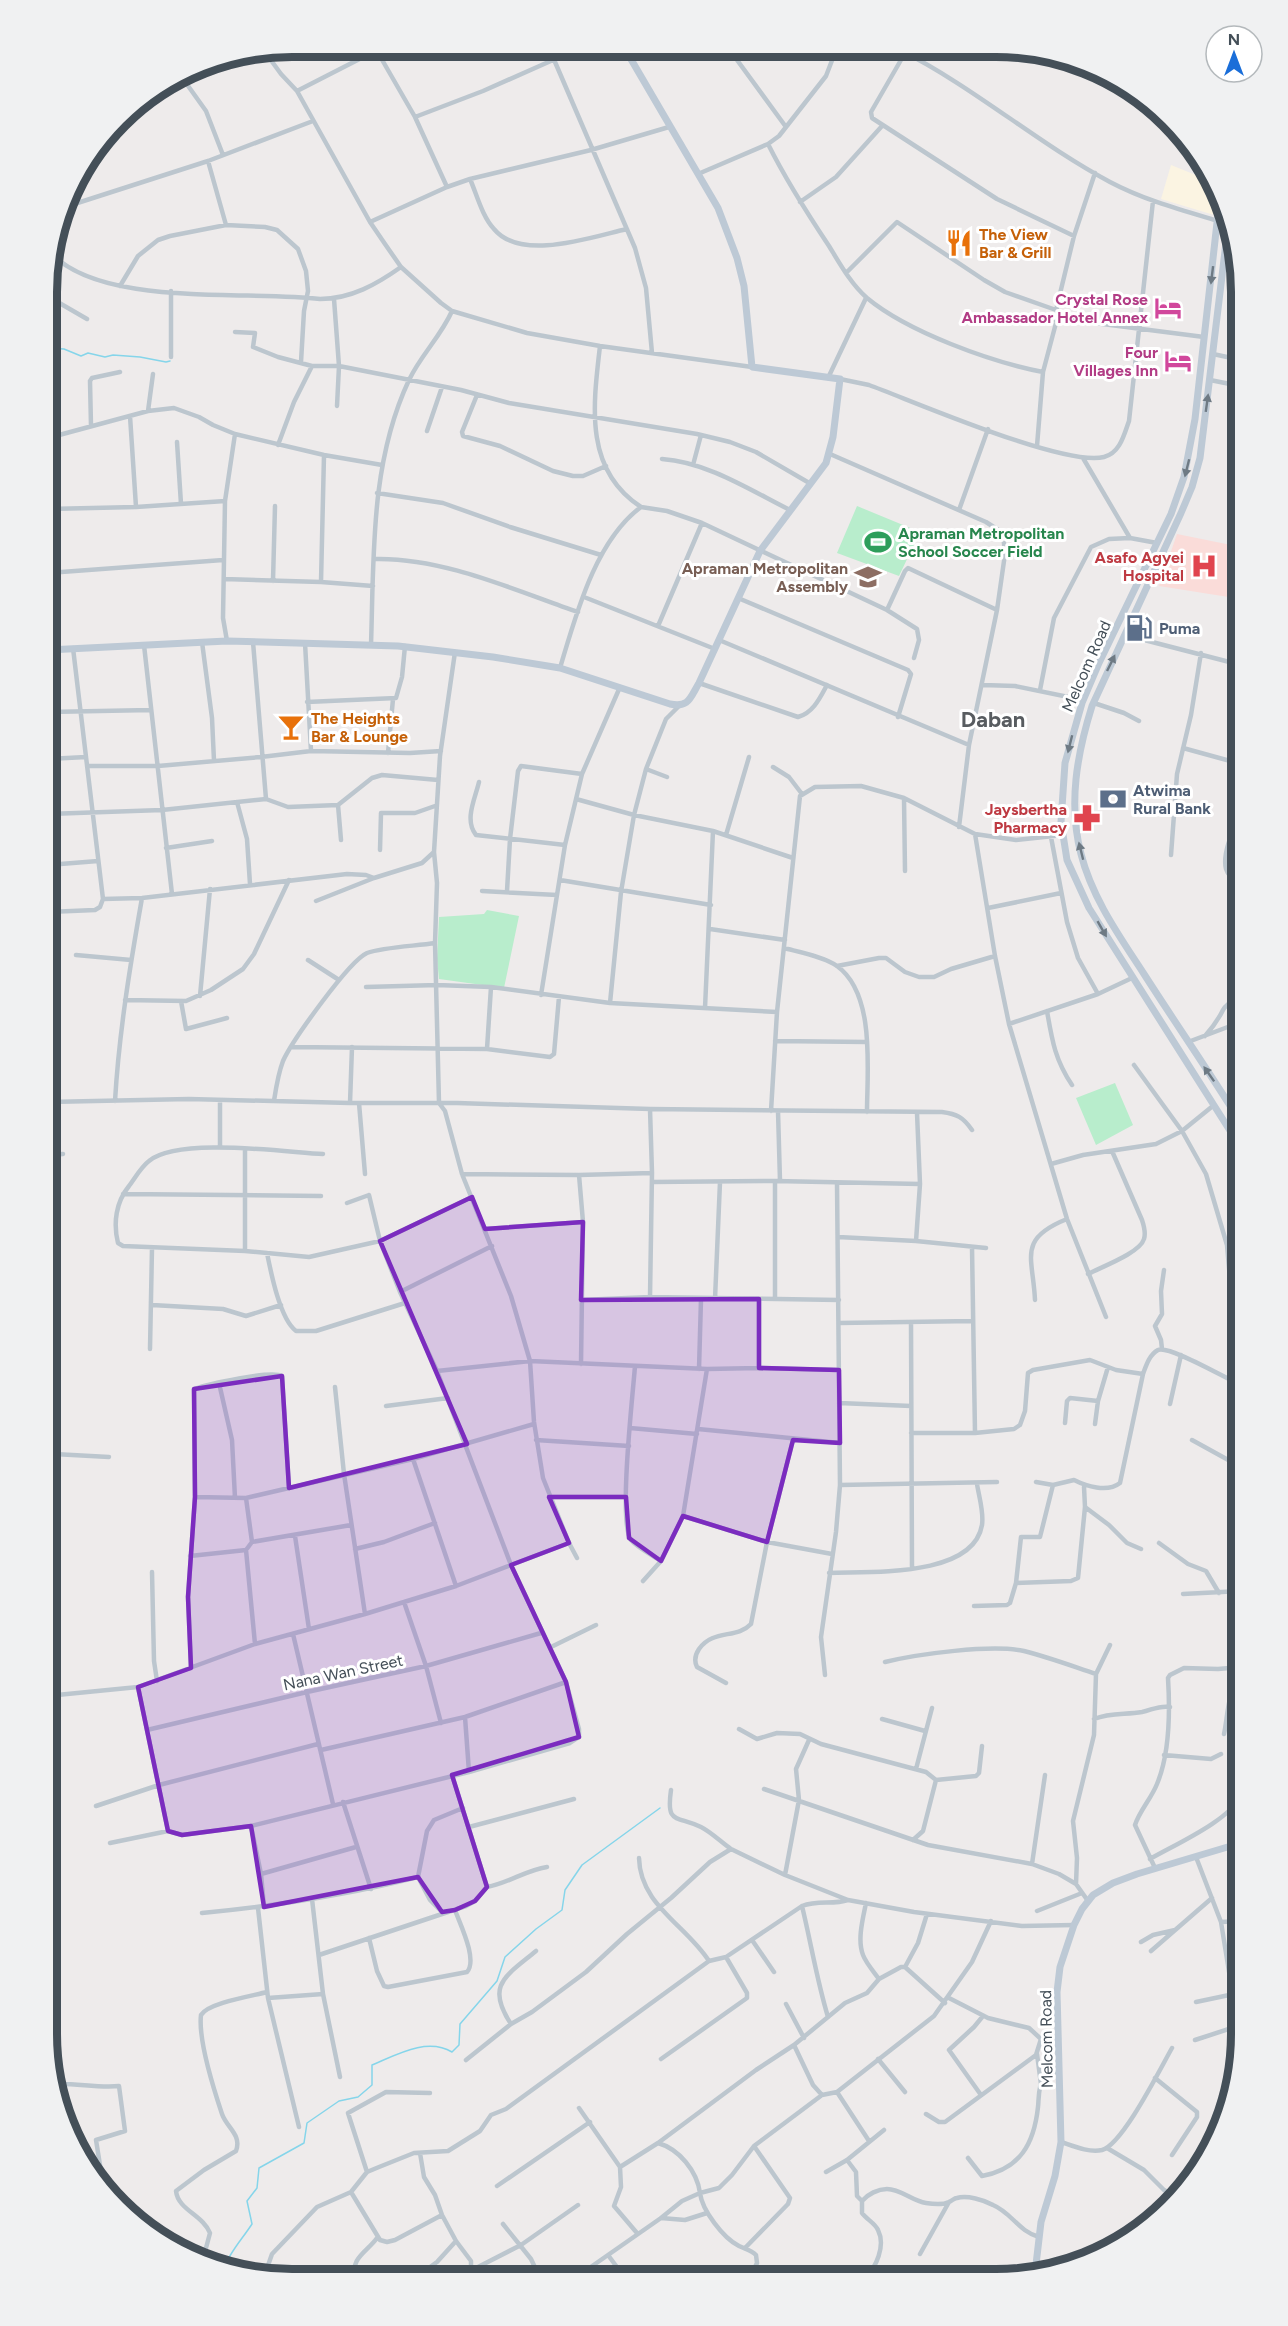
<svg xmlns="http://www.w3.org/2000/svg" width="1288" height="2326" font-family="Figtree,sans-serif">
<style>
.commercial{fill:#fbf4e2}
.medical{fill:#fadcd9}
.green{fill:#b8edcc}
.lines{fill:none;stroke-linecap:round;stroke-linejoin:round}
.stream{stroke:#85d5ea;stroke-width:1.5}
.street{stroke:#bcc6ce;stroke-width:4.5}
.secondary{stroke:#bdc9d5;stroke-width:7}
.oneway{fill:#6e7a84}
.marked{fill:#7b2cbf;fill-opacity:0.2;stroke:#7b2cbf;stroke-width:4.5;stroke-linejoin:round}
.labels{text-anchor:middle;stroke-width:6;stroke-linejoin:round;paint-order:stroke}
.food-label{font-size:16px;font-weight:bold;fill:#c56008;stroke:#fff;text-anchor:start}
.hotel-label{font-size:16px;font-weight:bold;fill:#b23c85;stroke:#fff;text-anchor:end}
.leisure-label{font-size:16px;font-weight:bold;fill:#27864d;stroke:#fff;text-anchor:start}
.health-label{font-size:16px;font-weight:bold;fill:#be3a42;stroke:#fff;text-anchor:end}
.education-label{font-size:16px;font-weight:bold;fill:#785e54;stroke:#fff;text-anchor:end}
.service-label{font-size:16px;font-weight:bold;fill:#4e5e75;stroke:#fff;text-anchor:start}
.street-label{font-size:16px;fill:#444f58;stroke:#fff}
.district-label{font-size:22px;font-weight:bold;fill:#585c60;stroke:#fff}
.rim{fill:none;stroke:#444f58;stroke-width:8}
</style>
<rect width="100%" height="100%" fill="#eeebeb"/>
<path class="commercial" d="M1171,165l42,17 3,5 -2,28 -53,-16z"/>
<path class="medical" d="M1177,534l64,13v52l-82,-13z"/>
<path class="green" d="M857,506l63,26 -21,44 -62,-23z
M487,910l32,6 -15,72 -65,-9 -2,-20 2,-42 45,-3z
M1115,1083l18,42 -37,20 -20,-47z"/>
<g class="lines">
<path class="stream" d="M48,348l16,1 17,7 7,-3 17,4 8,-2 27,2 26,5 4,-1
M224,2268c5,-15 19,-30 28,-44l-5,-23 10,-13 2,-20 45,-25 3,-20 32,-22 19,-4 14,-12v-20c24,-10 55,-28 80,-13l7,-7 1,-21 37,-43 8,-24 31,-28 26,-19 3,-20 17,-25 78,-57"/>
<path class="street" d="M549,48l86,200 11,40 6,65
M729,49l57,78
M900,50c74,37 137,93 210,132 34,18 71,28 108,39
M377,51l38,66 32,70
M265,52l16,22 16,17 73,131 15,22 16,23 40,36 11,8 75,22 73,13 152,21
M905,53l-34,59 1,6 125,81 77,37
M181,76l25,35 17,44
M297,91l86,-44
M415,117l68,-26 70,-31
M768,144c18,36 39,69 61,102 11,18 22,38 38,52 41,34 124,64 176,74
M208,161l18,64
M698,174l70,-30 11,-8 47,-60 10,-26
M470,179c7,16 12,37 24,50 27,33 98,8 133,0
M800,202l36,-25 46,-51
M65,207l143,-46 105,-40
M370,222l77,-35 23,-8 121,-29 78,-23
M51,253c51,55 198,37 269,46 31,0 57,-15 81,-32
M846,273l51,-51 87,58 21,12 51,18
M120,286l18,-30 20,-16 12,-4 56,-11 39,2 12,3 21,19 8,22 2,20 -4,20 -3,51
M171,291v66
M49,297l38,22
M334,299l5,67 -2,40
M1056,318l148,19
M235,332l20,1 -2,14 25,10 34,9h27l122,24 48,13 188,31 33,8 26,10 55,32
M600,346c-7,60 -16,124 41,161
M1213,354l28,6
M828,378l38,-80
M840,379l29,6c44,16 195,82 235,72 16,-4 20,-22 25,-36l24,-220
M1210,380l20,4
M477,395l-15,37 1,4 37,10 53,25 20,5h10l23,-10
M148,411l5,-37
M130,416l6,91
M91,426l-1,-45 2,-3 28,-6
M427,431l15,-44
M48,438l100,-27 26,-3 25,9 14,8 22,9 89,21 58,10
M177,442l4,62
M278,445l16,-43 18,-36
M1037,446l6,-74 13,-49 1,-17 17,-70 21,-63
M830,454l156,68 17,11 2,21 -8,56 -28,135 -10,82
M1083,458l47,80
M662,459c45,3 88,31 128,51
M693,465l8,-30
M377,493l66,10 67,24 91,28
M48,509l88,-2 89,-6
M959,510l29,-81
M374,559c68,-2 140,31 204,53
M48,573l175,-13
M224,579l97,3 52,4
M273,581l2,-75
M321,582l3,-127
M584,597l131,52
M738,598l170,72 3,4 -13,43
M887,610l18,-39 3,-3 89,42
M658,626l44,-103
M1125,635l116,30
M719,640l250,105
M227,641l-4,-23 2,-117 10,-67
M202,642l10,76 2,43
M253,642l13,157
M305,643l6,108
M144,645l28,249
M371,645c3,-89 -1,-182 38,-265 12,-25 32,-44 43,-69
M560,668c16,-53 35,-127 81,-161l26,4 35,12 185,87 30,19 2,11 -5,18
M699,683l99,34c15,-4 22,-19 29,-32
M983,685l32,1 68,14
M1040,690l14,-72 37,-71 18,-8 21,-1 27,5
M307,702l89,-4 6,-21 3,-31
M1094,703l30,10 15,8
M48,712l103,-2
M1183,748l58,16
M388,753l5,-54
M48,759l38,-2
M87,766h71l103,-9 50,-6 99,2 31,-2
M773,767l16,10 13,17
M646,769l21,8
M479,782c-4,17 -15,38 -3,53l89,10
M904,798l1,73
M576,799l58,16 79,16 80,27
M237,802l10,37 3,45
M338,805l3,35
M48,814l114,-4 104,-11 22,8 50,-2 34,-27 10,-3 56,5
M1238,825l-3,-24 6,-35
M975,834l20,122 14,68 58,195 39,98
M726,835l23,-78
M1051,837l16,85 11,36 20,36
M166,848l46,-7
M380,850l1,-37h34l20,-7
M434,852l3,31 -2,60 4,160 6,8 17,63 49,122 19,65 4,61 9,56 26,65 8,15
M1171,855l6,-81 14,-59 10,-62
M48,865l50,-4
M560,880l151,25
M1240,883c-6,-4 -12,-7 -14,-14 -3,-12 4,-40 15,-45
M482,891l75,4
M507,891l3,-52 8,-68 3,-5 61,8
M103,899l39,-1 205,-24 19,1 8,3
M316,901l58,-23 48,-15 12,-11 6,-96 15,-104
M988,908l73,-15
M48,912l47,-2 5,-3 3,-8 -30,-251
M710,929l75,11
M784,948c15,4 41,9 53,18 39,28 30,105 30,146
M76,955l55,5
M308,960l31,20
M837,966l42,-8h7l19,14 14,5h15l17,-8 44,-13
M366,987l71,-2 54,2 119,16 167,9
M541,995l24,-150 17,-71 38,-87
M200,996l10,-107
M125,1000l61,1 25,-11 32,-21 11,-15 35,-74
M181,1001l5,28 41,-11
M610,1003l11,-111 13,-77 12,-46 20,-50 13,-13
M705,1008l8,-177
M1047,1011c5,29 8,49 25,74
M1009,1024l89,-30 34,-16
M1205,1036c8,-9 13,-16 18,-26 3,-6 10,-7 12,-16l-5,-3
M775,1041l92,1
M1188,1042l53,-20
M291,1047l196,2 4,-62
M487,1049l63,8 4,-3 5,-57
M1134,1065l48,66 24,43 21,71 12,139
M220,1100v47
M115,1101c4,-68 15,-135 27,-203
M274,1101c2,-13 4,-27 9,-40 9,-20 66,-100 84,-108 17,-6 49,-7 68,-10
M48,1102l141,-3 161,4h107l193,6 292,3c15,2 21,5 30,18
M350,1103l2,-56
M359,1103l6,71
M771,1111l6,-99 23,-216 15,-9 46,-1 43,12 71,36 41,6 47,-5
M778,1111l2,70
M323,1154c-39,-2 -145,-17 -174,7 -8,6 -14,17 -20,25 -13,16 -16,37 -11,57l5,3 122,5 64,6 71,-16 92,-44
M48,1155l15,-1
M1051,1164l32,-9 73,-11 26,-13 32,-26
M462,1174l117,1 73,-2
M579,1175l4,47 -2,142
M652,1182l123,-1 145,3
M123,1194l198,2
M485,1229l98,-7
M838,1237l78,4 70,7
M916,1241l4,-57 -3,-71
M972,1247l3,186
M245,1251v-101
M267,1253c4,20 13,66 29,78h20l89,-28
M1088,1274c13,-7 52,-21 56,-35 2,-6 0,-13 -2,-19l-30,-69
M47,1288l2,21
M400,1292l92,-46
M650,1297l2,-124 -2,-64
M775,1297v-116
M715,1299l5,-117
M759,1299v69
M581,1300l69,-3 189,3
M1035,1300c-2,-43 -18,-61 32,-81
M152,1305l71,4 23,7 35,-11
M911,1322l1,247
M839,1323l134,-2
M150,1349l2,-101
M1162,1349l-1,-9 -6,-14 7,-12 -1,-23 3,-21
M635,1366c-2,27 -17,158 -4,174 7,8 21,15 30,21
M699,1369l2,-70
M437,1371l93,-10 177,8 52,-1 80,2
M219,1383l13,57 3,58
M335,1387l9,87 21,140
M839,1403l72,3
M1170,1404l11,-49
M386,1406l62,-8
M1065,1423l2,-22 3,-3 28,3
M1095,1424l3,-23 10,-34
M630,1428l67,6
M698,1429l142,14
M911,1433h64l39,-4 6,-4 5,-14 3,-38 5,-3 57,-10 26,10 27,4
M536,1440l93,6
M1192,1440l49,27
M54,1454l55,3
M413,1459l43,127
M1036,1482l17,3 21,-5c12,6 33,13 46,3l23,-109c3,-8 6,-19 15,-24 11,-5 67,28 81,34
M840,1485l157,-3
M47,1496l7,-42 -7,-57
M195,1497l51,1 43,-10 124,-29 121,-35
M549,1497h77
M246,1498l6,44
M1085,1507l24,18 18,18 14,6
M683,1516l84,26 65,12
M295,1536l14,93
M1159,1543l29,21 18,7 13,22
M355,1549l29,-7 51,-19
M190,1556l56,-6
M152,1572l2,89 3,20
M829,1573c40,-2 144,5 153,-48 2,-13 -3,-28 -5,-41
M643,1581l18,-20 22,-45 24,-147
M1016,1583l55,-2 7,-3 7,-71 -1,-20
M1183,1594l58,-3
M404,1602l22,64 15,57
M974,1606l33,-1 3,-2 6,-20 5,-46h19l13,-52
M293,1634l40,170
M255,1644l-9,-94 6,-8 99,-17
M551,1647l45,-22
M885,1662c33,-8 106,-18 139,-11 24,6 48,15 72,23
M191,1668l-3,-71 7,-100 -1,-108c14,-5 77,-19 88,-13l7,112
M825,1675l-4,-38 15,-105 4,-47 -3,-302
M726,1683l-29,-16c-3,-6 -2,-12 2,-18 14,-20 38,-10 52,-25l16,-82 26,-102
M138,1687l30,144
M47,1696l91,-9 117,-43 110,-30 91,-28 113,-43
M465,1717l4,55
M882,1719l43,12
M1094,1719c17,-7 31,-4 48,-7 10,-2 17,-7 28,-5
M739,1729l18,10 20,-6 23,1 21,10 105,28 10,8 -13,51 -10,9
M147,1730l160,-38 119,-26 115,-33
M1224,1734c4,-17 3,-44 17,-57
M321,1750l144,-33 101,-35
M1164,1755l47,4 10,-5
M916,1769l16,-61
M936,1780l40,-4 3,-3 3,-27
M764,1789l164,56 104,19 27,10 17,10 12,17
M671,1790c-5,35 5,25 30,37 10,5 20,15 30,22
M343,1802l28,87
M96,1806l63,-21 159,-41
M251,1826l10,48 3,33
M469,1827l105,-28
M110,1843l58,-12 14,4 69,-9 218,-54 101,-29 9,-6v-8l-13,-47 -55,-117 -74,-194 -37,-79 -20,-51 -11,-46 -22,8
M1196,1857l25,65 10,62 10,28
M639,1858c1,47 47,67 70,103
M1150,1859c24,-14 81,-39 91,-64
M1032,1864l13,-89
M1155,1868l-20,-43c5,-15 16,-26 22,-41 13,-31 13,-74 11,-106l2,-3 14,-7 34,1 23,-2
M261,1874l95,-27
M785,1875l14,-75 -3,-31 13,-29
M1076,1884l1,-26 -4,-37 21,-86 2,-61 14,-29
M487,1887c22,-4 39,-17 60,-20
M312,1899l11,95 17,83
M866,1903c-3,15 -9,37 -3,52 3,8 11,17 16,24
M802,1906c9,37 15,75 26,111
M258,1908l10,90 31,129
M1037,1911l45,-18
M442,1912l-12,-12 -12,-23 9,-46 7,-11 29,-12
M202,1913c73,-7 145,-18 216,-36
M1221,1922l20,-1
M369,1938l8,33 7,15 4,1 79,-15c11,-12 -7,-48 -12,-62
M752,1940l22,32
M1141,1942l12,-7 22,-5
M1151,1951l61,-53
M319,1955l147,-49 9,-5 12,-14 -35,-112
M905,1967l13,-24 9,-29
M268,1998l55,-4
M949,1998l39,20 41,10 12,11
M1196,2002l38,-8
M786,2004l18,34
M511,2024c-26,-39 -5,-48 25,-73
M54,2026l5,58
M1195,2040l46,-15
M794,2045l51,-42 22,-10 12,-14 22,-12h4l40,36
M1037,2054l4,30
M661,2059l86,-61v-5l-21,-36
M878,2059l27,33
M466,2060l45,-36 21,-12 54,-40 41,-38 44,-36 39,-36 21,-13 54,26 63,25
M1155,2078l42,34v5l-25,38
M55,2084c22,-1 42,4 64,2l6,45 -29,9 8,50
M837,2092l32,49
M981,2095l-32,-45 25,-23 9,-11
M579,2108l41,59 1,20 -7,19 23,27
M926,2114l13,8h6l91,-67 5,-16h18
M1061,2142c12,4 28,11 41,8 21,-6 58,-81 70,-102
M1107,2148l37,22 20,20 12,7
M420,2153l4,24 11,18 7,20 14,26 15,20v6l-14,11
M968,2158l14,18c38,-7 52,-32 56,-69 1,-8 0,-21 5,-27 4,-5 11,-7 16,-9
M847,2160l9,12 1,24 5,5
M620,2167l38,-24 98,-73 38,-25 19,40 9,10
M367,2172l-19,-59 38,-21 44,1
M826,2172l21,-12 37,-30
M497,2186l93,-64
M351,2192l29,48 7,2 8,-2 47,-25
M661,2218l24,2 22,-7
M503,2224l28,35 9,19
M745,2248l43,-44 2,-6 -36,-52
M920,2254l29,-52
M608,2255l17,23
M195,2259l11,-11 4,-15c-7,-18 -32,-23 -34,-42l28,-21 32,-19c6,-16 -9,-23 -14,-37 -8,-24 -24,-74 -21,-99 7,-12 51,-19 66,-23
M264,2277l8,-23 45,-47 34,-15 16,-20 12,-5 35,-14 34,-2 32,-20 11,-16 15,-6 203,-148 17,-4 76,-51c16,-6 31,-1 46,-6l66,12 108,14 52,-1
M355,2278c-5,-20 12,-26 22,-40
M415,2278l22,-16 19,-21
M481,2278l-4,-7 1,-4 43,-22 57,-40
M575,2278l86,-60 21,-17 18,-8c-3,-22 -21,-44 -42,-50
M749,2279l8,-16 -1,-8c-5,-5 -11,-6 -17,-9 -16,-8 -37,-36 -39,-53l19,-5 13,-13 22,-29 68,-51 15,-3 97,-76 38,-54 19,-41
M865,2279c11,-12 21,-33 13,-49 -3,-7 -12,-11 -16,-17v-12c6,-7 16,-12 25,-12 14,0 25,12 39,14 6,1 17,2 23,-1 3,-1 5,-4 8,-4 10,-3 27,2 36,7 19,8 25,26 46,32"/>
<path class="secondary" d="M1220,196l-25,223 -11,58 -13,37 -72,149 -17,40 -17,60 -4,59 6,38 22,48 152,240
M1229,218l-29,240 -8,29 -11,26 -89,193c-15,48 -24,98 -11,148 11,44 39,83 63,120 32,50 66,99 97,149
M48,650l179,-9 171,5 95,11 67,11 110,36c19,4 20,-6 29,-21l61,-132 66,-88 7,-26 7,-58 -88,-12 -8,-81 -7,-28 -19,-50 -93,-159
M1035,2273l6,-51 14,-46 6,-34 -4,-150 3,-25 14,-42 8,-16 11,-14 20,-12 24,-9 104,-31"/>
</g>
<defs><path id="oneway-solid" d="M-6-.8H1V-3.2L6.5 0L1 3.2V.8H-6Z" transform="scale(1.5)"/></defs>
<g class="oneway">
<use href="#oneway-solid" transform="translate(1212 275) rotate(97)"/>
<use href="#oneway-solid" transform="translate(1207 403) rotate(-82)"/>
<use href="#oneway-solid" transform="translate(1187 468) rotate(104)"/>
<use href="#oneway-solid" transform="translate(1111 663) rotate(-64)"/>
<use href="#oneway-solid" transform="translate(1070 744) rotate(104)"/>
<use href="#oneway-solid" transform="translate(1081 851) rotate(-104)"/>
<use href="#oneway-solid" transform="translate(1102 929) rotate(60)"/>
<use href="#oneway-solid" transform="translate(1209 1074) rotate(-125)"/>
</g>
<path class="marked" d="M472,1197l13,32 98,-7 -2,78 178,-1v69l80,2 1,73 -47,-3 -26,102 -84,-26 -22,45 -32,-23 -3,-41h-77l20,46 -58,22 55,117 13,55 -127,38 35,112 -12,14 -20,9 -13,2 -24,-35 -154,30 -13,-81 -69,9 -14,-4 -30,-144 53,-19 -3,-71 7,-100 -1,-108 88,-13 7,112 178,-44 -87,-203z"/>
<defs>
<symbol id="restaurant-bare" viewBox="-9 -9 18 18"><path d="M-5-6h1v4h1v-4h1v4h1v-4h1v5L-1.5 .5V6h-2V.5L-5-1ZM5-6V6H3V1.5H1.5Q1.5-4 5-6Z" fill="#e8710a" stroke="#fff" stroke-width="2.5" paint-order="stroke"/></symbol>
<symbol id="hotel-bare" viewBox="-9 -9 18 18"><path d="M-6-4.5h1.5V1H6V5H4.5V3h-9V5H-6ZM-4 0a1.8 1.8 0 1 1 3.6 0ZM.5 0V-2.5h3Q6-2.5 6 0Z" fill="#d1479c" stroke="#fff" stroke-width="2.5" paint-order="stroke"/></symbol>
<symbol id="stadium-bare" viewBox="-9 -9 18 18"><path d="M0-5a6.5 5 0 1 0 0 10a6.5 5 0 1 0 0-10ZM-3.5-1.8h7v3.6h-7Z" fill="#2e9e5b" stroke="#fff" stroke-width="2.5" paint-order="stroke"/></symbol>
<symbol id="hospital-bare" viewBox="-9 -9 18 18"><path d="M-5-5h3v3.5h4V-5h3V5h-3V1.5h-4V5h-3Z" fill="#e0444e" stroke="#fff" stroke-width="2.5" paint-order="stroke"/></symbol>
<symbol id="school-bare" viewBox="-9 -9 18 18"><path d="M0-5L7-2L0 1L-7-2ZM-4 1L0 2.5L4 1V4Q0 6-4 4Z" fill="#8d6e63" stroke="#fff" stroke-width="2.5" paint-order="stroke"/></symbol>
<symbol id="fuel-bare" viewBox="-9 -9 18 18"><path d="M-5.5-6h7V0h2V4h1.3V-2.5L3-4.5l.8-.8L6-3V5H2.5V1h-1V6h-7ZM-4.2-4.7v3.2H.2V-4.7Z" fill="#5c6f8a" stroke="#fff" stroke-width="2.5" paint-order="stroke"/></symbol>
<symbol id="bar-bare" viewBox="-9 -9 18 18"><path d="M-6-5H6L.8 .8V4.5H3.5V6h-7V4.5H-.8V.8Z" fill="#e8710a" stroke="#fff" stroke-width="2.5" paint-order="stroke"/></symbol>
<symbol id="bank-bare" viewBox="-9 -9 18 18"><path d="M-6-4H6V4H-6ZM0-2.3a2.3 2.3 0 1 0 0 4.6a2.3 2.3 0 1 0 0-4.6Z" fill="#5c6f8a" stroke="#fff" stroke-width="2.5" paint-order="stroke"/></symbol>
<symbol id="pharmacy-bare" viewBox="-9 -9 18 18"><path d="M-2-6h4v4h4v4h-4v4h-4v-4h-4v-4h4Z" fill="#e0444e" stroke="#fff" stroke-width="2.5" paint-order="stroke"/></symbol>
</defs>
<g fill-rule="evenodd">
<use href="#restaurant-bare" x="940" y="224" width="38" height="38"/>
<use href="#hotel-bare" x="1149" y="289" width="38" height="38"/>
<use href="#hotel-bare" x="1159" y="342" width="38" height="38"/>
<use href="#stadium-bare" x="859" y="523" width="38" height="38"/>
<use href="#hospital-bare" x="1185" y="547" width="38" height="38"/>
<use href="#school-bare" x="849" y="558" width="38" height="38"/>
<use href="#fuel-bare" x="1120" y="609" width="38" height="38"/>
<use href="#bar-bare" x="272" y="708" width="38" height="38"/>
<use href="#bank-bare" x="1094" y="780" width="38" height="38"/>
<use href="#pharmacy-bare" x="1068" y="799" width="38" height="38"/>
</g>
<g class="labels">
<g class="food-label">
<text x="979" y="240">The View<tspan x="979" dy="18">Bar &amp; Grill</tspan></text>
<text x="311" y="724">The Heights<tspan x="311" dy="18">Bar &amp; Lounge</tspan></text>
</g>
<g class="hotel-label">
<text x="1148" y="305">Crystal Rose<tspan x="1148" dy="18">Ambassador Hotel Annex</tspan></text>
<text x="1158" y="358">Four<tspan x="1158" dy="18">Villages Inn</tspan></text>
</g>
<g class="leisure-label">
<text x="898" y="539">Apraman Metropolitan<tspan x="898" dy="18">School Soccer Field</tspan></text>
</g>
<g class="health-label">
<text x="1184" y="563">Asafo Agyei<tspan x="1184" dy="18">Hospital</tspan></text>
<text x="1067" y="815">Jaysbertha<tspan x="1067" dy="18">Pharmacy</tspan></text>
</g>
<g class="education-label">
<text x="848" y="574">Apraman Metropolitan<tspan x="848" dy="18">Assembly</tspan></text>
</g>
<g class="service-label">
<text x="1159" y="634">Puma</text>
<text x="1133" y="796">Atwima<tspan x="1133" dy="18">Rural Bank</tspan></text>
</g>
<g class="street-label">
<text transform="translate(1086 666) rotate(-66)" y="6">Melcom Road</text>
<text transform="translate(343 1672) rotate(-12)" y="6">Nana Wan Street</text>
<text transform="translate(1046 2039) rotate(-91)" y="6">Melcom Road</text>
</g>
<g class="district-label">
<text x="993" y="727">Daban</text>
</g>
</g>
<path d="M0 0H1288V2326H0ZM292 57H996A235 235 0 0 1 1231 292V2034A235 235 0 0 1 996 2269H292A235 235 0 0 1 57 2034V292A235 235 0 0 1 292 57Z" fill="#f0f1f2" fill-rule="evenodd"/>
<path class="rim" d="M292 57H996A235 235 0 0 1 1231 292V2034A235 235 0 0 1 996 2269H292A235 235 0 0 1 57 2034V292A235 235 0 0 1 292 57Z"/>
<g transform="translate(1234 54)"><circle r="28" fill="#ffffff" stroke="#b4b9bc" stroke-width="1.5"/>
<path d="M0-4.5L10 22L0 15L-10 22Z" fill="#1a6ed9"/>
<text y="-9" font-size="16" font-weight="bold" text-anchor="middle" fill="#444f58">N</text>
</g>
</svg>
